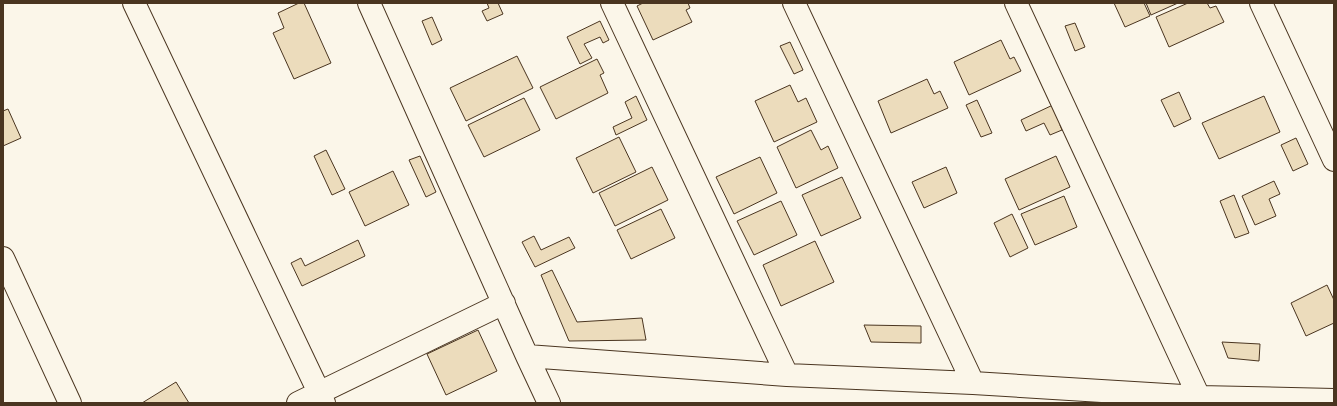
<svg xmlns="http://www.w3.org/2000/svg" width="1337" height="406" font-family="'PT Sans',sans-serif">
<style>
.building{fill:#ecdcbc;stroke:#4a3520}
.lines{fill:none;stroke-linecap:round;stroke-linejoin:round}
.minor-casing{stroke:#4a3520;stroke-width:24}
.minor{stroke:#fbf6e9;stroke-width:22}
</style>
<rect width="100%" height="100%" fill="#fbf6e9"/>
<path class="building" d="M299,3h5l27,60 -37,16 -21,-46 11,-5 -6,-15z
M487,3h11l5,11 -16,7 -5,-10 7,-3z
M643,3h45l2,5 -4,2 6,12 -39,18 -16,-34z
M1114,3h30l6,13 -25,11z
M1146,3h32l-27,12z
M1188,3h19l3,5 6,-2 8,16 -55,25 -13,-30z
M432,17l10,23 -10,5 -10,-24z
M600,21l9,19 -6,3 -3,-6 -16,7 8,14 -12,6 -13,-27z
M1075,23l10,24 -10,4 -10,-25z
M1001,40l9,19 4,-2 7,14 -52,24 -15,-33z
M790,42l13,28 -9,4 -14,-28z
M517,56l16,32 -67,33 -16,-33z
M597,59l7,14 -4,2 8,18 -52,26 -16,-32z
M927,79l7,15 6,-3 8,17 -57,25 -13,-32z
M790,85l8,17 8,-4 11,24 -43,20 -19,-41z
M1179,92l12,27 -17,8 -13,-27z
M636,96l11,24 -31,15 -3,-8 19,-9 -7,-16z
M1264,96l16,36 -61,27 -17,-36z
M524,98l16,32 -56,27 -16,-32z
M977,100l15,33 -11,4 -15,-32z
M1055,104l9,19 -4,2 2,5 -12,5 -6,-12 -18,8 -5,-11z
M8,109l13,29 -18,8v-35z
M811,130l10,20 7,-4 10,22 -42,20 -19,-41z
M619,137l17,35 -43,21 -17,-35z
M1296,138l12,26 -15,7 -12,-26z
M326,150l19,39 -13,6 -18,-39z
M420,156l16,36 -10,5 -17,-37z
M1056,156l14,31 -51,23 -14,-31z
M760,157l17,36 -43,21 -18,-37z
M652,167l16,33 -53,26 -16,-33z
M946,167l11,26 -33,15 -12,-26z
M393,171l16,34 -44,21 -16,-34z
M842,177l19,41 -40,18 -19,-41z
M1274,181l6,13 -11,5 7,17 -21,9 -13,-29z
M1234,195l15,38 -14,5 -15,-37z
M1064,196l13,31 -42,18 -14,-31z
M781,201l16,34 -43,20 -17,-34z
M661,209l14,29 -44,21 -14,-29z
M1012,214l16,34 -18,9 -16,-34z
M534,236l7,14 28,-13 6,11 -40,19 -13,-25z
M358,240l7,16 -63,30 -11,-23 10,-5 4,8z
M815,241l19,41 -53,24 -18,-41z
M552,270l25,52 65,-4 4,22 -77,1 -28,-66z
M1327,285l7,15v23l-28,13 -15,-33z
M864,325l57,1v17l-50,-1z
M478,330l19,41 -51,24 -19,-41z
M1222,342l38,2 -1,17 -31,-3z
M176,382l13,21h-47z"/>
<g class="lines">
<defs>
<path id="minor" d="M134,3l190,400
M369,3l158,353 22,47
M612,3l175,372
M794,3l179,380
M1016,3l183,394
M1261,3l73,157
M3,258l67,145
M527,356l260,19 186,8 226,14 135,3
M298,403l206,-100"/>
</defs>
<use href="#minor" class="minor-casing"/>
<use href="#minor" class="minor"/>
</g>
<rect width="1337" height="406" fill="none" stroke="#4a3520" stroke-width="8"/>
</svg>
